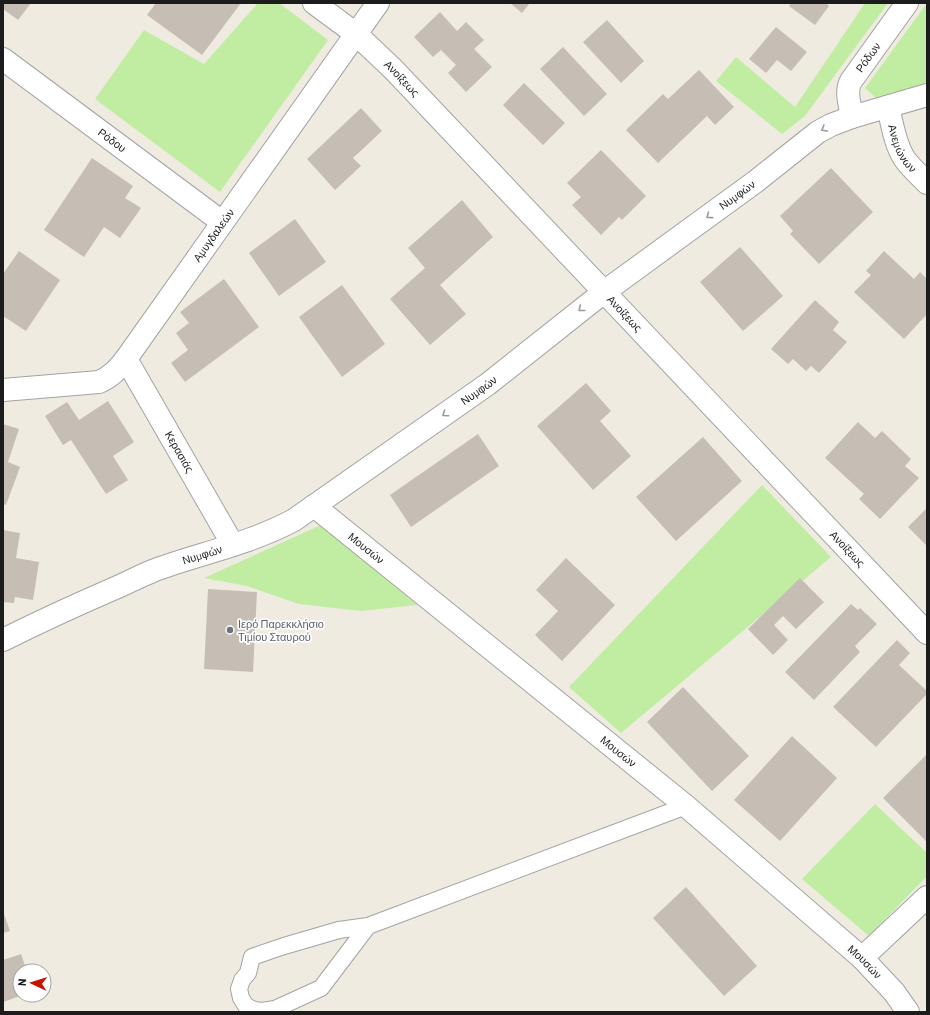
<svg xmlns="http://www.w3.org/2000/svg" width="930" height="1015" font-family="Barlow,sans-serif">
<style>
.grass{fill:#c1eda3}
.building{fill:#c6beb4}
.lines{fill:none;stroke-linecap:round;stroke-linejoin:round}
.lane-casing{stroke:#a3a3a3;stroke-width:18}
.street-casing{stroke:#a3a3a3;stroke-width:24}
.lane{stroke:#fff;stroke-width:16}
.street{stroke:#fff;stroke-width:22}
.oneway{stroke:#999}
.worship-dot{fill:#6b7280;stroke:#fff;stroke-width:1.5}
.labels{text-anchor:middle;stroke-width:3.5;stroke-linejoin:round;paint-order:stroke}
.street-label{font-size:11px;fill:#1c1c1c;stroke:#fff}
.worship-label{font-size:11px;fill:#5b616d;stroke:#fff;text-anchor:start}
</style>
<rect width="100%" height="100%" fill="#efebe1"/>
<path class="grass" d="M258,3h21l49,37 -108,152 -125,-93 49,-69 60,34z
M865,3h23l-83,113 -23,18 -66,-53 20,-24 59,50z
M927,3v80l-51,15 -11,-10z
M762,485l69,72 -210,176 -52,-46z
M321,525l96,80 -56,6 -62,-7 -52,-18 -43,-8z
M875,804l52,49v23l-58,60 -67,-57z"/>
<path class="building" d="M3,3h28l-13,17 -15,-11z
M156,3h85l-39,52 -55,-40z
M510,3h20l-8,10z
M791,3h35l3,3 -14,19 -26,-19z
M440,12l17,19 9,-9 18,18 -10,9 18,18 -26,25 -18,-19 8,-8 -15,-15 -8,7 -19,-20z
M607,20l37,41 -23,22 -38,-41z
M776,27l31,25 -16,19 -14,-11 -11,13 -17,-14z
M563,47l44,47 -23,22 -44,-47z
M699,70l35,37 -19,18 -8,-9 -49,47 -32,-33 37,-36 5,5z
M524,83l41,40 -22,22 -40,-40z
M361,108l21,23 -29,27 8,8 -26,24 -28,-31z
M601,150l45,46 -24,24 -3,-3 -18,18 -29,-30 9,-8 -14,-14z
M92,158l41,28 -8,12 16,10 -21,30 -16,-11 -20,30 -40,-27z
M831,168l42,44 -54,52 -29,-30 3,-3 -13,-15z
M462,200l31,37 -53,48 26,29 -36,31 -40,-46 35,-31 -17,-20z
M295,219l31,43 -47,34 -30,-43z
M740,247l43,49 -40,35 -43,-49z
M19,251l41,29 -34,51 -23,-15v-42z
M884,251l30,28 6,-7 7,7v35l-23,25 -50,-47 17,-17 -5,-4z
M224,279l35,48 -74,55 -14,-19 17,-13 -12,-17 13,-10 -9,-11z
M342,285l43,59 -43,33 -43,-60z
M815,300l24,22 -6,8 14,12 -28,31 -8,-7 -5,5 -13,-12 -5,5 -17,-15z
M586,383l25,28 -11,10 31,35 -38,34 -56,-64z
M108,401l26,41 -21,14 15,24 -22,14 -35,-54 -8,5 -18,-29 22,-14 12,18z
M858,422l17,16 7,-7 29,28 -6,7 14,12 -39,41 -21,-20 5,-5 -39,-36z
M3,424l16,5 -11,33 12,5 -14,38 -3,-1z
M478,434l21,32 -88,61 -21,-32z
M703,437l39,44 -66,60 -40,-44z
M927,508v38l-19,-19z
M3,530l17,3 -4,25 23,4 -6,38 -18,-3 -1,6 -11,-1z
M566,558l49,47 -53,56 -27,-26 23,-24 -22,-21z
M800,578l24,24 -28,27 -13,-13 -9,9 14,15 -15,15 -25,-26z
M208,589l49,3 -4,80 -49,-3z
M851,604l7,6 2,-2 17,16 -22,22 5,6 -46,48 -29,-28z
M897,640l13,13 -11,12 28,26v3l-51,53 -43,-40z
M683,687l66,69 -37,35 -65,-69z
M792,736l45,42 -57,63 -46,-41z
M927,754v88l-44,-44z
M686,887l71,79 -33,30 -71,-78z
M3,911l7,20 -7,2z
M21,954l6,17h-7v25l-17,6v-42z"/>
<g class="lines">
<defs>
<path id="lane" d="M368,926l-47,62 -46,21 -13,2 -8,-1 -8,-4 -5,-8 -2,-9 3,-9 6,-7 4,-16 32,-11 55,-16 29,-4 318,-120"/>
<g id="street">
<path id="s1" d="M314,3l42,31 37,35 534,564"/>
<path id="s2" d="M3,59l219,163"/>
<path id="s3" d="M888,107c4,16 7,37 16,51 6,9 15,17 23,25"/>
<path id="s4" d="M852,117c-2,-13 -7,-25 -1,-36l56,-78"/>
<path id="s5" d="M126,359l107,186"/>
<path id="s6" d="M3,390l96,-8c12,-5 19,-13 27,-23l252,-356"/>
<path id="s7" d="M314,506l372,300 176,152 32,34 14,20"/>
<path id="s8" d="M3,640c36,-18 73,-35 110,-51 14,-6 27,-13 42,-19 47,-17 94,-26 139,-50l194,-136 116,-92 151,-110 63,-50 13,-7 21,-8 75,-22"/>
<path d="M862,958l65,-61"/>
</g>
</defs>
<use href="#lane" class="lane-casing"/>
<use href="#street" class="street-casing"/>
<use href="#lane" class="lane"/>
<use href="#street" class="street"/>
</g>
<defs><path id="oneway-chevron" d="M-2-3.5L2.5 0L-2 3.5" fill="none" stroke-width="1.6" stroke-linecap="round" stroke-linejoin="round"/></defs>
<g class="oneway">
<use href="#oneway-chevron" transform="translate(824 129) rotate(149)"/>
<use href="#oneway-chevron" transform="translate(709 216) rotate(144)"/>
<use href="#oneway-chevron" transform="translate(581 309) rotate(141)"/>
<use href="#oneway-chevron" transform="translate(445 414) rotate(145)"/>
</g>
<circle class="worship-dot" cx="230" cy="630" r="4"/>
<g class="labels">
<g class="street-label">
<text dy="4" stroke="none"><textPath href="#s4" startOffset="66">Ρόδων</textPath></text>
<text dy="4" stroke="none"><textPath href="#s1" startOffset="116">Ανοίξεως</textPath></text>
<text dy="4" stroke="none"><textPath href="#s2" startOffset="136">Ρόδου</textPath></text>
<text dy="4" stroke="none"><textPath href="#s3" startOffset="44">Ανεμώνων</textPath></text>
<text dy="4" stroke="none"><textPath href="#s8" startOffset="865">Νυμφών</textPath></text>
<text dy="4" stroke="none"><textPath href="#s6" startOffset="284">Αμυγδαλεών</textPath></text>
<text dy="4" stroke="none"><textPath href="#s1" startOffset="440">Ανοίξεως</textPath></text>
<text dy="4" stroke="none"><textPath href="#s8" startOffset="541">Νυμφών</textPath></text>
<text dy="4" stroke="none"><textPath href="#s5" startOffset="107">Κερασιάς</textPath></text>
<text dy="4" stroke="none"><textPath href="#s7" startOffset="67">Μουσών</textPath></text>
<text dy="4" stroke="none"><textPath href="#s1" startOffset="764">Ανοίξεως</textPath></text>
<text dy="4" stroke="none"><textPath href="#s8" startOffset="217">Νυμφών</textPath></text>
<text dy="4" stroke="none"><textPath href="#s7" startOffset="391">Μουσών</textPath></text>
<text dy="4" stroke="none"><textPath href="#s7" startOffset="715">Μουσών</textPath></text>
</g>
<g class="worship-label">
<text x="238" y="628">Ιερό Παρεκκλήσιο<tspan x="238" dy="13">Τιμίου Σταυρού</tspan></text>
</g>
</g>
<rect width="930" height="1015" fill="none" stroke="#1c1c1c" stroke-width="8"/>
<g transform="translate(32 983) rotate(274)"><circle r="19" fill="#ffffff" stroke="#a4a4a4"/>
<path d="M0-3L7 15L0 10L-7 15Z" fill="#c91100"/>
<text y="-6" font-size="11" font-weight="bold" text-anchor="middle" fill="#1c1c1c">N</text>
</g>
</svg>
